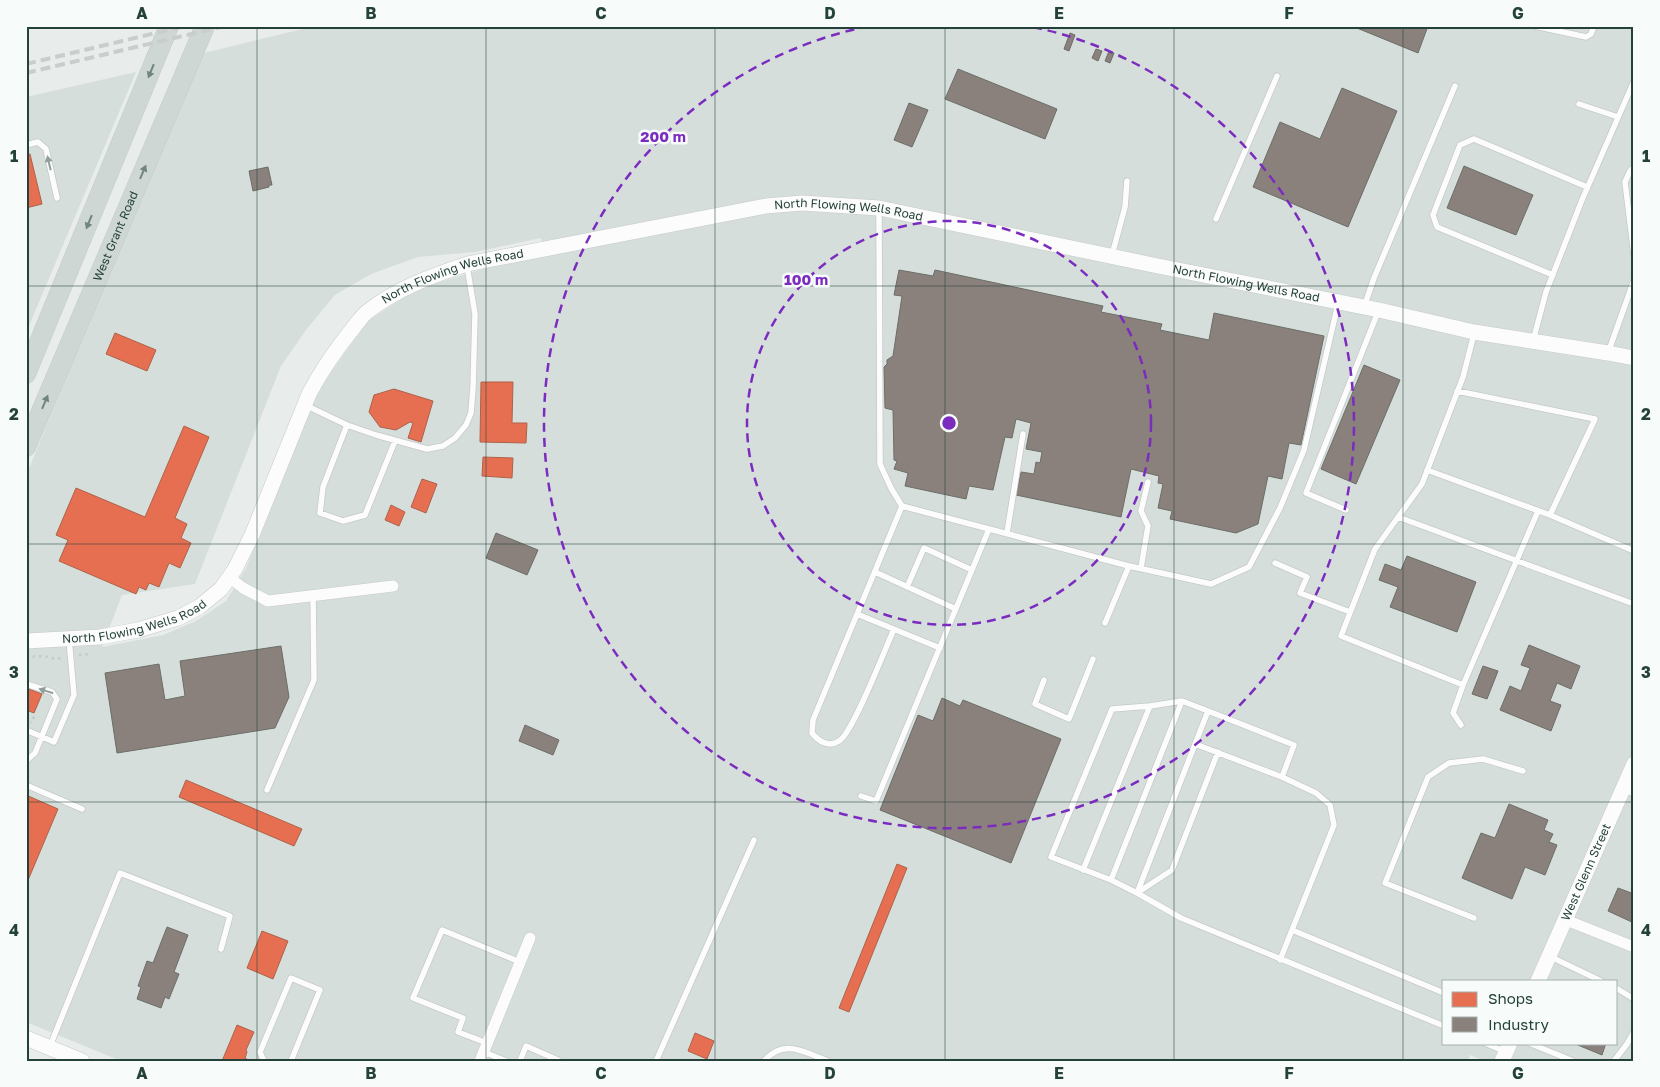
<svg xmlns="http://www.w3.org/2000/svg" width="1660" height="1087" font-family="'Golos Text',sans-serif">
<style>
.built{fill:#d6dedb;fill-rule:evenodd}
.shops{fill:#e76f51;stroke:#ac624a}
.industry{fill:#8a817c;stroke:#6b6e68}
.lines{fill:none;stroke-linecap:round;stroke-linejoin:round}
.service-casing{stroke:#c5cac8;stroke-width:7}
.minor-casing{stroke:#c5cac8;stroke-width:12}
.tertiary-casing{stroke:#c5cac8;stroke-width:16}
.primary-casing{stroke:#c3ccc9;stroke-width:20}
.path{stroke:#c3ccca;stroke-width:2.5;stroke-dasharray:2.5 4;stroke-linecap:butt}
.service{stroke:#fcfcfc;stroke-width:5.5}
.minor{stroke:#fcfcfc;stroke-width:11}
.tertiary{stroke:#fcfcfc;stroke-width:15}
.primary{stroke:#cfd7d5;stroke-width:19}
.rail{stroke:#c9cdcc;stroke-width:4;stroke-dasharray:10 5;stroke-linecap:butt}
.oneway{fill:#718580}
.oneway2{fill:#909f9b}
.grid{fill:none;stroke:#24423a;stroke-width:1;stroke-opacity:0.55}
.ring{fill:none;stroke:#7b2cbf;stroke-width:2.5;stroke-dasharray:9 6}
.labels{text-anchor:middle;stroke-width:5;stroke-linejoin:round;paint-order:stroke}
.street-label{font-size:12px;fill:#24423a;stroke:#f7fbf9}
.centre{fill:#7b2cbf;stroke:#f7fbf9;stroke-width:2.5}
.ring-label{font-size:15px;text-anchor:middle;font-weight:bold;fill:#7b2cbf;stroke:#f7fbf9;stroke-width:5;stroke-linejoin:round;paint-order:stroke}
.neatline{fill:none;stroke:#24423a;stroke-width:2}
.grid-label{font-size:16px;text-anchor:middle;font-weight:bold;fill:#24423a}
</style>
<rect width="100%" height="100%" fill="#e8edeb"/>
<path class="built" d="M315,26h1319v1035h-150l-14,-6 -2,6h-1347l-95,-39v-546l69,-169 109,-254zM541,238l3,18 -55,11 -72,22 -49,32 -48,66 -74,181 -20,33 -30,20 -33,14 -61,12 20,-52 73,-11 86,-218 25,-36 29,-35 36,-21 47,-17 57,-5zM1444,981h172v62h-172z
M136,72l-110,261v-236z"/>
<path class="shops" d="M30,154l12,50 -16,4v-53z
M115,333l41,17 -9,21 -41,-17z
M481,382h32l-1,41h15l-1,20 -46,-1z
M394,389l39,12 -12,41 -13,-4 5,-15 -3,-1 -14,8 -16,-3 -11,-15 5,-17z
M184,426l25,11 -34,81 12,6 -6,14 10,5 -11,25 -11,-5 -10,24 -10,-4 -3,7 -7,-3 -3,7 -77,-33 9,-21 -12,-5 20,-47 69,29z
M483,457l30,1 -1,20 -30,-2z
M422,479l15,5 -11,29 -15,-6z
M391,505l14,7 -6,14 -14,-6z
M26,688l16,6 -8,19 -8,-3z
M186,780l116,49 -8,17 -115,-49z
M26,795l32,14 -32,76z
M897,864l10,4 -58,144 -10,-4z
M262,931l26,10 -15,38 -26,-11z
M237,1025l17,7 -8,18 1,2 -2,6 5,3h-28z
M695,1033l19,8 -7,18 -19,-8z"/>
<path class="industry" d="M1352,26h76l-10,27z
M1070,33l5,2 -6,16 -5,-2z
M1096,49l6,2 -4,10 -6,-3z
M1109,51l5,2 -4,10 -5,-2z
M958,69l99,40 -12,30 -100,-40z
M1342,88l55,23 -49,116 -95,-40 27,-65 40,17z
M909,103l19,7 -16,37 -18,-7z
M1464,166l69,29 -17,40 -69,-27z
M268,167l4,18h-3v2l-16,4 -4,-20z
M899,270l34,6 2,-6 168,36 -2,6 61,12 -2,6 49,10 5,-27 110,23 -23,109 -12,-2 -7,36 -14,-3 -10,48 -22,9 -66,-14 2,-8 -14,-3 5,-24 -5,-1 1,-7 -28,-7 -10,48 -105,-22 5,-23 13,2 2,-12 4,1 2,-11 -16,-3 5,-26 -15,-4 -4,19 -7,-1 -12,53 -24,-4 -3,13 -61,-13 3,-13 -14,-4 3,-8 -3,-1 -1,-50 -8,-2 -1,-41 3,-3v-4l6,-4 9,-60 -8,-1z
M1364,365l36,15 -44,104 -35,-15z
M496,533l42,17 -11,25 -41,-17z
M1407,556l69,26 -19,50 -67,-25 8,-20 -19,-7 6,-16 16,6z
M1529,645l51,21 -9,23 -14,-6 -7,18 11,4 -10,26 -51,-21 10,-24 11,5 9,-23 -9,-3z
M281,646l8,51 -14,31 -158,25 -12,-80 54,-9 6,36 20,-4 -5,-35z
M1483,666l15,5 -11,28 -15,-5z
M942,698l18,8 3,-6 98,39 -50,124 -131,-53 38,-95 15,6z
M525,725l34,15 -6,15 -34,-14z
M1509,804l39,16 -4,10 9,4 -4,8 8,3 -12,30 -20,-8 -13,32 -50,-21 19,-45 14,5z
M1618,888l16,6v29l-26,-12z
M167,927l21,8 -14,37 5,2 -10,25 -4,-2 -4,11 -24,-9 4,-12 -3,-1 9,-25 6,2z
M1573,1043h33l-4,12z"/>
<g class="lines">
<defs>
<path id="service" d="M1535,26l51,11 5,-3 3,-8
M1579,104l39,13
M26,145l12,-3 8,7 11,49
M1634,167l-4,4 -5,11 9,73
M879,210l1,254 11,24 11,18 227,60 82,18 38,-17 31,-59 24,-58 34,-146
M1216,219l61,-143
M1112,255l13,-48 2,-26
M1553,275l-116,-48 -4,-12 27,-70 14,-6 113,48
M1364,307l10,-29 81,-192
M1533,341l13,-49 36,-92 52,-119
M1608,353l26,-73
M1457,391l138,28 -45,96 84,36
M305,405l42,20 29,10 51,14 16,-3 12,-8 11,-13 5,-12 2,-25 2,-74 -8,-48
M347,425l-24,62 -3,26 23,8 22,-6 30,-74
M1427,470l123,45
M1346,510l-40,-17 72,-181
M1398,517l236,87
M1007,533l16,-99
M1275,563l32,14 -7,16 50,19
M1141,568l7,-42 -7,-15 7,-29
M875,572l81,37
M907,587l17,-39 48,22
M857,614l83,34
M1105,623l24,-57
M894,629c-9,20 -41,104 -55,112 -10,7 -21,0 -27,-8l1,-13 89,-214
M1044,680l-9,24 34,15 24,-60
M26,684l26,8 5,7 -22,54 -9,8
M1463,685l75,-174
M1208,711l-26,-10 -32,5 -38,3 -61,148 60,23 26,13 35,-23 46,-118
M1461,725l-8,-12 10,-28 -122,-49 34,-87 47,-65 41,-107 11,-43
M26,730l28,12 20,-47 -5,-56
M1195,744l87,33
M26,785l56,24
M1623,789l11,5
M267,790l47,-110 -1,-85
M861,796l15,5 113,-272
M1083,870l67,-164
M1111,880l71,-179
M1474,918l-89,-35 43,-106 21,-14 34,-4 40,12
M1292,930l152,63
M1549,956l52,25
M1280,960l54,-135 -4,-20 -14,-12 -34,-16 12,-32 -86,-34 -71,182 44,25 263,108
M1616,988l18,11
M487,1043l-29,-11 5,-14 -50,-20 29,-68 78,32
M1485,1043l21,9
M1529,1043l44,18
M50,1046l70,-173 110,43 -9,33
M484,1052l22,9
M264,1061l-4,-9 31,-74 29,12 -29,71
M520,1061l6,-15 34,15
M656,1061l98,-221
M764,1061c20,-23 40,-9 64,0
M1614,1061l13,-17 7,-12"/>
<path id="minor" d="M229,577l14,11 25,13 125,-15
M1566,920l68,27
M480,1061l50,-123"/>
<g id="tertiary">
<path id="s1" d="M26,641l74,-4 38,-7 40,-12 21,-11 22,-18 14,-20 17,-34 57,-141c13,-25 28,-46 45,-67 4,-5 8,-11 13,-15 29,-23 64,-36 100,-48l299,-58 36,-3 77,5 274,57 226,45 95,22 134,21 26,5"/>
<path id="s2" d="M1538,981l96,-217"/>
<path d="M26,1038l56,23"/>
<path d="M1502,1061l8,-18"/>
</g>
<g id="primary">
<path d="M26,374l143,-348"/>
<path id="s3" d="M26,447l179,-421"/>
</g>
</defs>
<use href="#service" class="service-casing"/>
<use href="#minor" class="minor-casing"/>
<use href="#tertiary" class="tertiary-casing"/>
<use href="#primary" class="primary-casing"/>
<path class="path" d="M79,655l11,-1
M26,657l18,-1 12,3 6,-1
M26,715l8,3 -3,5"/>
<use href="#service" class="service"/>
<use href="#minor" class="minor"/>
<use href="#tertiary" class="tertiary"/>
<use href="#primary" class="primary"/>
<path class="rail" d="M26,64l159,-38
M26,73l199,-47"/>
</g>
<defs><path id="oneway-solid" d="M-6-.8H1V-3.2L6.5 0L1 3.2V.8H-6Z" transform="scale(1.25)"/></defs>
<g class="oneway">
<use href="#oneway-solid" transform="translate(151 71) rotate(112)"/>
<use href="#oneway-solid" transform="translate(143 172) rotate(-67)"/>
<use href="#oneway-solid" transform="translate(89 222) rotate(112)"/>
<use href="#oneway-solid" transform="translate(45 402) rotate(-67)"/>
</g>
<g class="oneway2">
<use href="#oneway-solid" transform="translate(49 163) rotate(-103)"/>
<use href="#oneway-solid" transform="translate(46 691) rotate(-163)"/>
</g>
<path class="grid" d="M257,26v1035M486,26v1035M715,26v1035M945,26v1035M1174,26v1035M1403,26v1035M26,286h1608M26,544h1608M26,802h1608"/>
<g class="ring">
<circle cx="949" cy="423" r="202"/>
<path d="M1033 27A405 405 0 1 1 865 27"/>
</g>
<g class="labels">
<g class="street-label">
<text dy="4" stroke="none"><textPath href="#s1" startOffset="1021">North Flowing Wells Road</textPath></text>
<text dy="4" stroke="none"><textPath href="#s3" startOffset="229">West Grant Road</textPath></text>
<text dy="4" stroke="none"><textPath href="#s1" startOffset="616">North Flowing Wells Road</textPath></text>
<text dy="4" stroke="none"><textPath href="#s1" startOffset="1426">North Flowing Wells Road</textPath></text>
<text dy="4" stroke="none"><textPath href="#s1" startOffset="111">North Flowing Wells Road</textPath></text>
<text dy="4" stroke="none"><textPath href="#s2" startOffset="119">West Glenn Street</textPath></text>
</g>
</g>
<circle cx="949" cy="423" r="8" class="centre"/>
<g class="ring-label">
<text x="663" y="142">200 m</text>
<text x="806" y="285">100 m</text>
</g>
<rect width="1660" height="1087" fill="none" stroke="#f7fbf9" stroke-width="55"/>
<rect x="1442" y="980" width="175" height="65" fill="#f7fbf9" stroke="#a3b1ad"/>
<rect x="1452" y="992" width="25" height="15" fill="#e76f51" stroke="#a3b1ad"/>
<text x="1488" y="1004" font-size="15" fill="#24423a">Shops</text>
<rect x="1452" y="1017" width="25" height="15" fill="#8a817c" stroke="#a3b1ad"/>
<text x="1488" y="1030" font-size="15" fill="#24423a">Industry</text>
<rect x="28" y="28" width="1604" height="1032" class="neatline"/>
<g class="grid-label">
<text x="142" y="19">A</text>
<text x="371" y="19">B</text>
<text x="601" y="19">C</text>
<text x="830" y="19">D</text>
<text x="1059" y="19">E</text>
<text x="1289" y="19">F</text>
<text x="1518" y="19">G</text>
<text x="14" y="162">1</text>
<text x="1646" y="162">1</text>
<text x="14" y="420">2</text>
<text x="1646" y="420">2</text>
<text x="14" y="678">3</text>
<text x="1646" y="678">3</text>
<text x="14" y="936">4</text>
<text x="1646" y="936">4</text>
<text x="142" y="1079">A</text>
<text x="371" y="1079">B</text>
<text x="601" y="1079">C</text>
<text x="830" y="1079">D</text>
<text x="1059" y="1079">E</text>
<text x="1289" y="1079">F</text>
<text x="1518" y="1079">G</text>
</g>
</svg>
